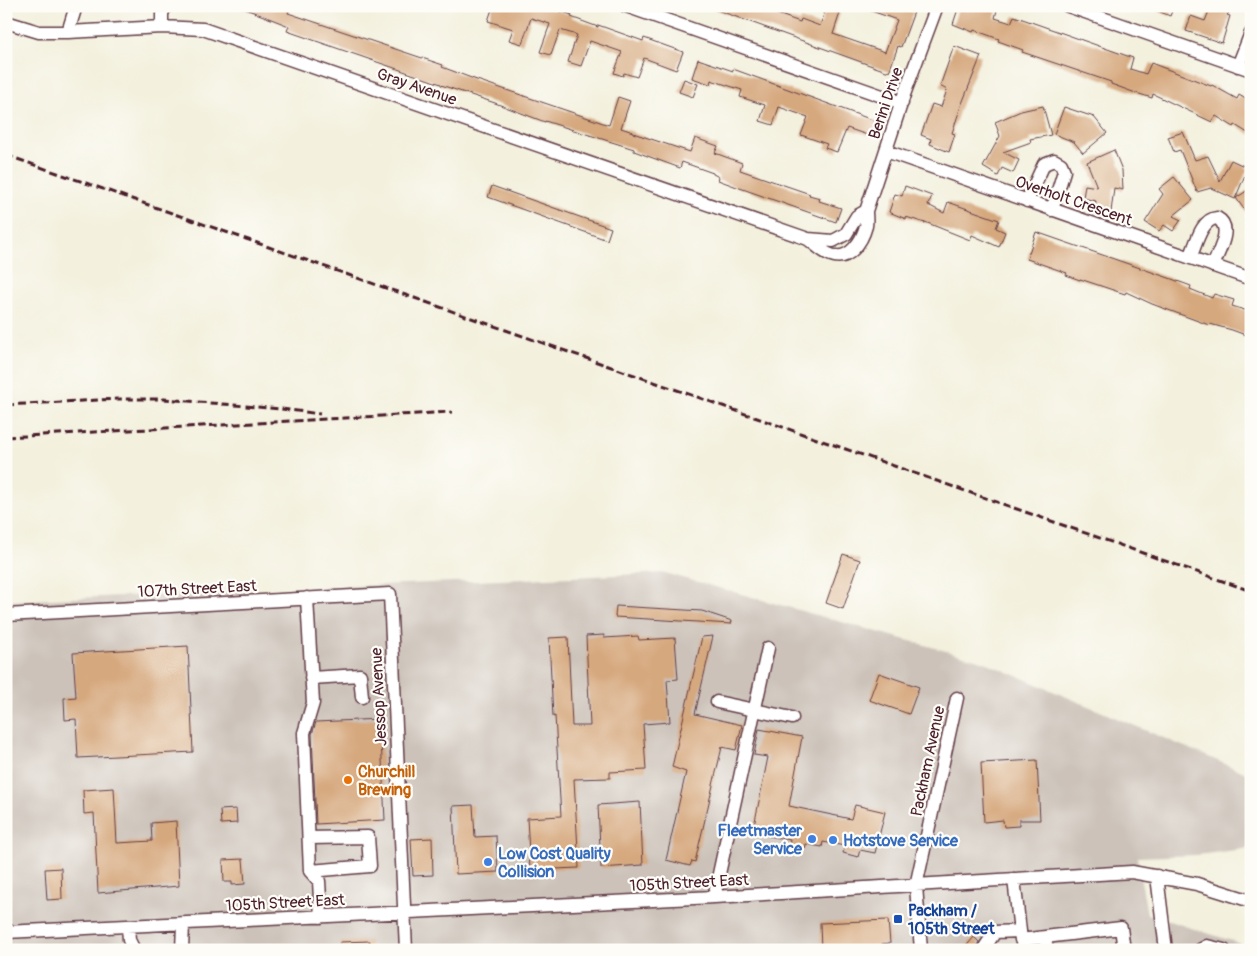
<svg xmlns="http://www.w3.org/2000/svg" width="1257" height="956" font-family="Pangolin,sans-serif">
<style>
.industrial{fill:#ccc2b9}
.building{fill:#d6a87e}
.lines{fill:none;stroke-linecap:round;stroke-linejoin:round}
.minor-casing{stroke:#633e46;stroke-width:15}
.minor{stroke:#fff;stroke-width:12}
.rail{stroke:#4a1f2b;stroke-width:3;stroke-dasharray:8 4;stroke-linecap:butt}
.food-dot{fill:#e8710a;stroke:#fdfcf7;stroke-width:2}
.shop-dot{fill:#3f7fe0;stroke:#fdfcf7;stroke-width:2}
.transit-dot{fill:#1a4fb4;stroke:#fdfcf7;stroke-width:2}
.labels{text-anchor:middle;stroke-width:4.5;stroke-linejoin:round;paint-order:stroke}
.street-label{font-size:16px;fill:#4a1f2b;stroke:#fdfcf7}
.food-label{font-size:16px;font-weight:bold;fill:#c56008;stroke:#fdfcf7;text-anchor:start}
.shop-label{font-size:16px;font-weight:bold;fill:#366cbe;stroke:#fdfcf7;text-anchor:start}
.transit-label{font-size:16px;font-weight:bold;fill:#164399;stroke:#fdfcf7;text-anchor:start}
</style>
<rect width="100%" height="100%" fill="#fdfcf7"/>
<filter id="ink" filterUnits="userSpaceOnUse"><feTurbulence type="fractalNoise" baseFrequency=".02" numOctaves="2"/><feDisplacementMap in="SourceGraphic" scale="10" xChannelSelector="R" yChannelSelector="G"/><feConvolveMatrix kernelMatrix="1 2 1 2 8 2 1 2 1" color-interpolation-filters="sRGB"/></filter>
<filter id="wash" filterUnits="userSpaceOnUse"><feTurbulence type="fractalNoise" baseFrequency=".0096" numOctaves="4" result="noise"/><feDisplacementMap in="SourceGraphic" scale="20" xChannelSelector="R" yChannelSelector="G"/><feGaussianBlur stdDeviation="1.12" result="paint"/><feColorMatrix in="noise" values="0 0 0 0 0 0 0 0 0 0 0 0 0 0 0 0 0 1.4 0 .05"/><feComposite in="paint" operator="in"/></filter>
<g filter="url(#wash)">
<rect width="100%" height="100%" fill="#f3f0dd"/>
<path class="industrial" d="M665,573l317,88 269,114v73l-53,7 -61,2 10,57 104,33v3h-1245v-349z"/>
<g id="blocks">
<path class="building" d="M238,6h53l-3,7 155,52 -1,2 32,12 135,46 9,-28 12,4 -9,27 12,4v1l57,19 5,-14 23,8 -3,7 27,10 -2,7 70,24 -1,1 11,3 -1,3 22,7 -5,14 -99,-35 -19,-7 1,-3 -6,-3v-1l-31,-11 -2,6 -46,-17v-2l-89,-28v1l-50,-19 -54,-18v-1l-154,-53 2,-5z
M493,6h51l28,9 -1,2 27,10v-2l45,16 1,-3 39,14 -7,18 -32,-12 -7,19 -13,-4 -1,3 -9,-3 8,-21 -32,-11 -9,25 -13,-4 9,-27 -17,-5 -9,25 -11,-3 10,-28 -19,-6 -9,26 -13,-4 4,-11 -25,-8z
M706,6h49l45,16 1,-3 19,7 6,-18 14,5 -7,21 52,18 12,-32 -34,-12v-2h35l16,6 -13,35 -3,-1 -9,26z
M959,6l9,3 1,-3h18l10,4 -2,8 16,5 3,-7 119,42 -3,11 16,5 5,-11 60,23 1,-1 25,14 2,-4 10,6 -3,6 5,3v25l-16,-10 -1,2 -18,-11 -4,6 -59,-28 -1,4 -19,-6 -22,-8v-2l-89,-30 1,-2 -25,-9 1,-2 -25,-9 -1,2 -20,-8z
M1146,6h28l-4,10z
M1211,6h23l-7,9 3,1 -8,27 -36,-12 5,-15 14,5z
M954,46l27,10 -20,50 -9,27 3,1 -6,18 -19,-8 1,-5 -10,-4 11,-31 9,3 6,-17 -7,-4z
M698,59l35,12v-2l145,53 -5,15 -26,-9 -10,24 -12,-4 2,-4 -26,-9 7,-18 -29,-10 -6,18 -13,-4 5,-16 -25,-8 2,-7 -31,-10 -1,4 -18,-6z
M684,79l14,5 -5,13 -14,-5z
M1043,106l8,29 -21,4 1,3 -28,10 16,8 -6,13 -11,-5 -4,8 -15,-9 17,-31 -5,-14 26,-11z
M1064,107l30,10 13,16 -24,20 -9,-11 -20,-8z
M1183,132l12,28 13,-4 12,25 11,-21 17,8 -13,31 -24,-11 -14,4 -17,-42 -6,2 -6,-15z
M1114,150l8,20 1,20 -9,-2 -3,24 -17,-4 2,-7 -13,-3 2,-13 12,2 -10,-25z
M1174,177l19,23 -20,16 8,4 -8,11 -9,-6 -5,6 -14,-9 18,-28 -4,-5z
M492,186l119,42 -4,12 -119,-43z
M905,186l27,10 -4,9 16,8 4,-11 51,18 -3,8 9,4 -6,15 -27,-12 -2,5 -45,-18v1l-19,-6v2l-17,-7 6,-18 7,2z
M1251,188v31l-15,-21z
M1036,232l133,46 22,8 -1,3 22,9 2,-4 20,6 -2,6 19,6v25l-19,-7 -22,-6 -1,1 -57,-21 -26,-12 -1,2 -45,-15v1l-14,-5 1,-2 -40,-14z
M843,554l17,6 -17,49 -17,-6z
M616,606l86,5 30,10 -1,3 -116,-7z
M604,635v3l34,-2 1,4 36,-2 3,41 -11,1 3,42 -27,2 3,46 -36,2v6l-36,1 5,89 -49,2 -3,-52 34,-2 -6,-100 -2,1 -4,-79 19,-1 4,89h18l-4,-90z
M713,636l-18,78 47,11 -6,25 -14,-3 -27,115 -3,-1 -2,5 -24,-6 20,-88 -14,-5 30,-130z
M188,646l5,106 -115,6 -2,-39 -11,1 -1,-22 12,-1 -3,-44z
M879,673l40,14 -10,27 -40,-14z
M380,719l5,101 -69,4 -4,-90 4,-12z
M759,729l43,8 -13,69 62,13 4,-14 30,7 -10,41 -15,-3 -2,7 -15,-4 2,-7 -22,-4 -1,5 -16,-3 -1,5 -16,-3 1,-6 -31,-6 -5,-8 14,-69 -14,-2z
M1037,760l3,60h-21v6l-15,1 -1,-7 -19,2 -3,-59z
M114,788l3,55 35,-2 -1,-18 25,-2 3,65 -81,7 -4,-80 -10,1 -1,-24z
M640,802l3,63 -42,3 -3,-63z
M473,805l2,32 21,-1 2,36 -42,2 -3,-68z
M236,809l1,14 -16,1 -1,-14z
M432,838l1,37 -20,1 -2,-37z
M243,859l2,25 -13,1v-3h-8l-1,-22z
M61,868l1,31 -15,1 -2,-31z
M888,920l2,23 -8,1v6h-61l-1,-27z
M974,937l5,5 -4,8h-12z
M370,941v9h-29l-1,-8z"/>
</g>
</g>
<g filter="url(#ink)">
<use href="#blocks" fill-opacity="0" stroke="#633e46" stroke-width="1"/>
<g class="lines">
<defs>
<path id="minor" d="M626,6l276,97
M1068,6l183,64
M6,22l33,10h29l94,-5 41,2 605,210 25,2 13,-7 11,-18 9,-5
M162,27v-13l3,-8
M68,32l8,-26
M1238,66l13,-33
M886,151l365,128
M1027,201l17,-37 10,-4 7,4 3,7 -12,39
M808,239c7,5 14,13 23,16 18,7 31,-14 35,-29 1,-5 0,-10 0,-15l39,-119 32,-86
M1190,258c6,-13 11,-39 27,-40 17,9 1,34 -4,48
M307,598l6,105 -9,30 6,138 9,10 2,36
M6,615l384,-21 16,356
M311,678l49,-3 2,22
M717,702l75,16
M309,838l59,-1 2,29 -60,5
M1157,876l9,74
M1014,879l7,61 24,-3
M714,897l54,-249
M128,926l1,14 5,10
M6,932l708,-35 418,-25 65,12 54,17
M182,950l1,-26
M921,950l-5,-64 41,-188
M983,950l12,-18 25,-1
M1047,950l-2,-13 76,-9 3,22
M1200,950l7,-4 17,4"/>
</defs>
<use href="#minor" class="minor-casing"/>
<use href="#minor" class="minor"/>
<path class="rail" d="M6,155l1245,436
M6,405l112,-6h46l117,10 39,5
M6,437l446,-25"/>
</g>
</g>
<circle class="food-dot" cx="348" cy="780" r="5"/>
<g class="shop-dot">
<circle cx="812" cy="839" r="5"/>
<circle cx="833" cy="840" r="5"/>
<circle cx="488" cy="862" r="5"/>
</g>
<rect class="transit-dot" x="893" y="914" width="10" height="10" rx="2.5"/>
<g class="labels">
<g class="street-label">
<text transform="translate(417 86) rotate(19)" y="6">Gray Avenue</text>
<text transform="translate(885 103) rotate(-71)" y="6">Berini Drive</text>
<text transform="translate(1074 200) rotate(19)" y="6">Overholt Crescent</text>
<text transform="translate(197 588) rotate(-3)" y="6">107th Street East</text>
<text transform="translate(378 697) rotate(-93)" y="6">Jessop Avenue</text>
<text transform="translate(927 761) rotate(-78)" y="6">Packham Avenue</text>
<text transform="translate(689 882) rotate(-3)" y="6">105th Street East</text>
<text transform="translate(285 902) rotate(-3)" y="6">105th Street East</text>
</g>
<g class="food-label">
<text x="358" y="777">Churchill<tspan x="358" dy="18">Brewing</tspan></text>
</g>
<g class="shop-label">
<text x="802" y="836" text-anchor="end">Fleetmaster<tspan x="802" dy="18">Service</tspan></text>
<text x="843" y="846">Hotstove Service</text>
<text x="498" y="859">Low Cost Quality<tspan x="498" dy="18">Collision</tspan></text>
</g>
<g class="transit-label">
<text x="908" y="916">Packham /<tspan x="908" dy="18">105th Street</tspan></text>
</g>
</g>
<rect width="1257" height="956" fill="none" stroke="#fdfcf7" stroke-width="25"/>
</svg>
